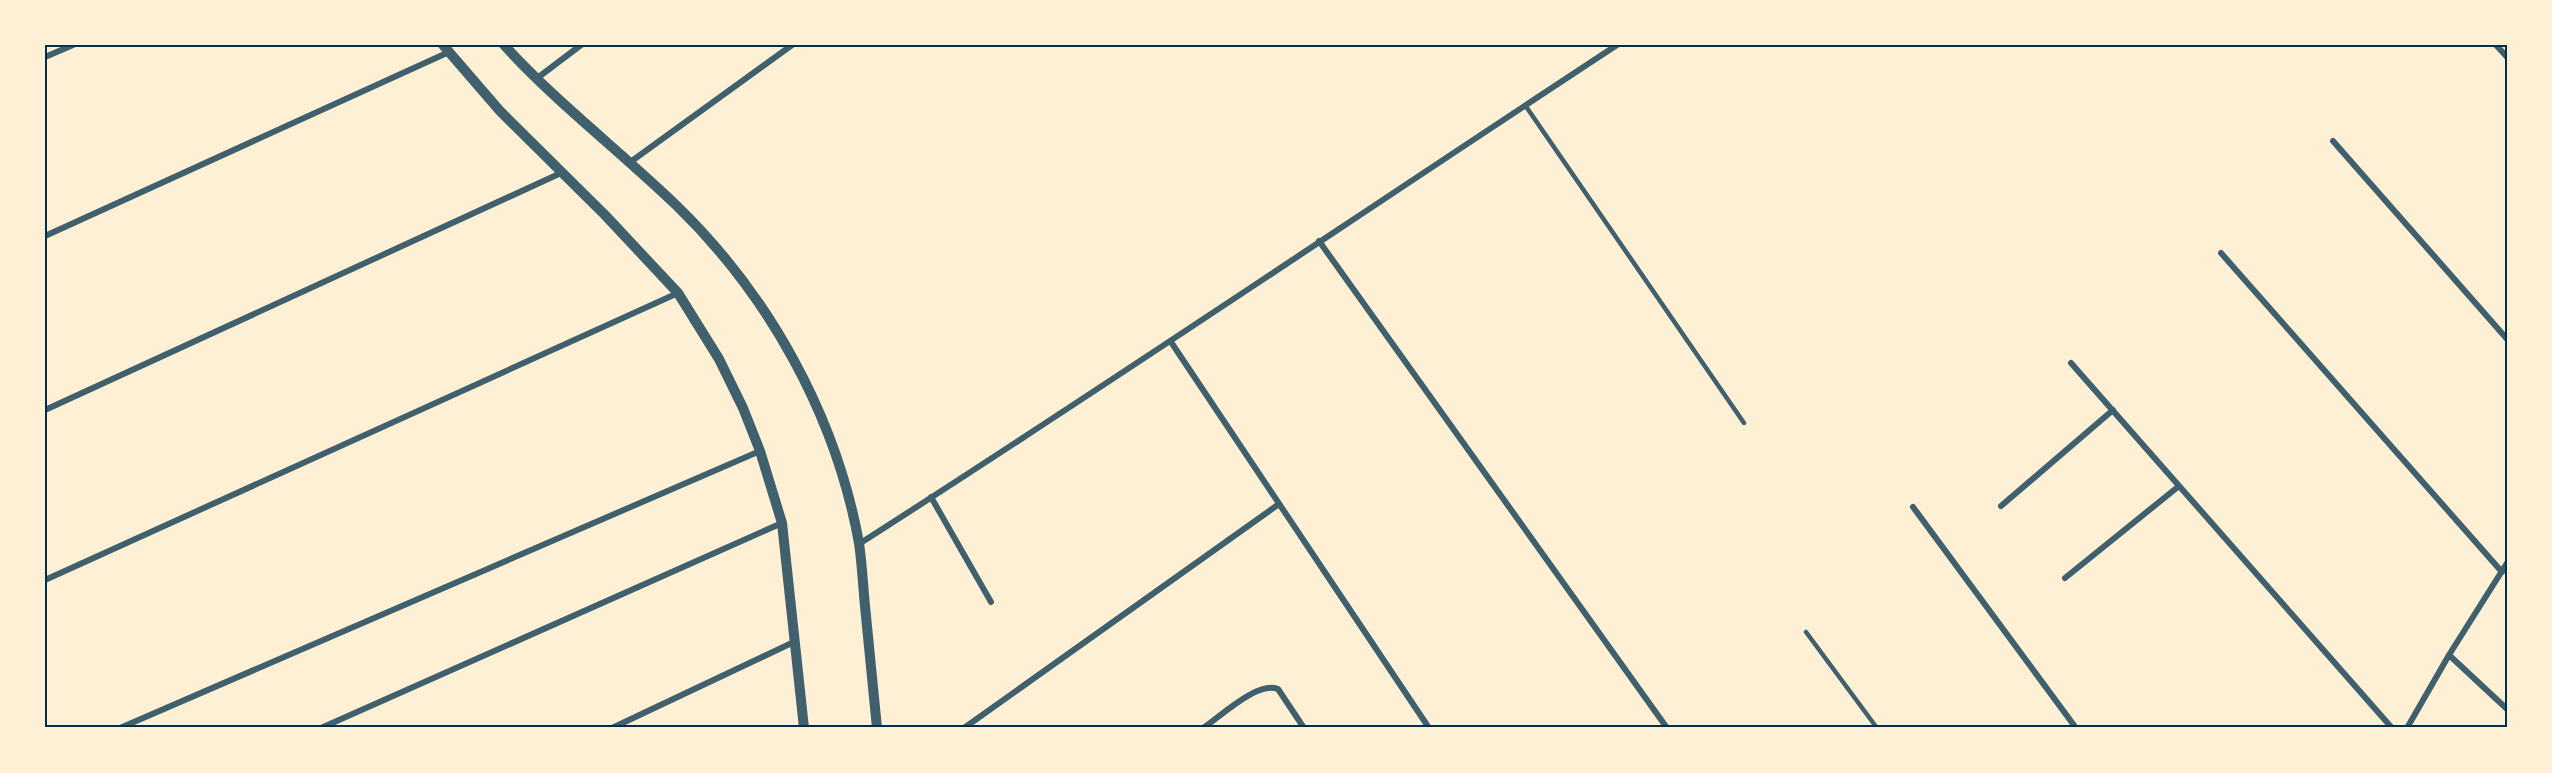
<svg xmlns="http://www.w3.org/2000/svg" width="2552" height="773" font-family="'Work Sans',sans-serif">
<style>
.lines{fill:none;stroke-linecap:round;stroke-linejoin:round}
.service{stroke:#3f606c;stroke-width:4.5}
.minor{stroke:#3f606c;stroke-width:6}
.tertiary{stroke:#3f606c;stroke-width:10}
.neatline{fill:none;stroke:#003049;stroke-width:2}
</style>
<rect width="100%" height="100%" fill="#fdf0d5"/>
<g class="lines">
<path class="service" d="M1525,105l219,318
M1806,632l71,96"/>
<path class="minor" d="M2496,45l11,12
M45,57l28,-12
M536,79l45,-34
M2333,141l174,198
M629,163l163,-118
M45,236l404,-184
M1319,241l348,487
M2221,253l281,319
M1171,342l258,386
M2071,363l321,365
M45,410l516,-237
M931,497l60,105
M2001,506l112,-96
M1913,507l163,221
M859,544c255,-163 505,-333 758,-499
M2065,578l114,-92
M45,580l633,-287
M2449,655l58,54
M120,728l640,-277
M321,728l461,-205
M612,728l184,-87
M964,728l315,-224
M1203,728c18,-12 54,-47 75,-39l26,39
M2407,728l42,-73 58,-92"/>
<path class="tertiary" d="M443,45l57,66 105,104 73,78 41,66 24,49 17,43 22,72 22,205
M504,45c53,58 116,106 172,160 93,90 160,211 183,338 3,21 4,42 6,63 4,41 8,81 12,122"/>
</g>
<rect width="2552" height="773" fill="none" stroke="#fdf0d5" stroke-width="93"/>
<rect x="46" y="46" width="2460" height="680" class="neatline"/>
</svg>
